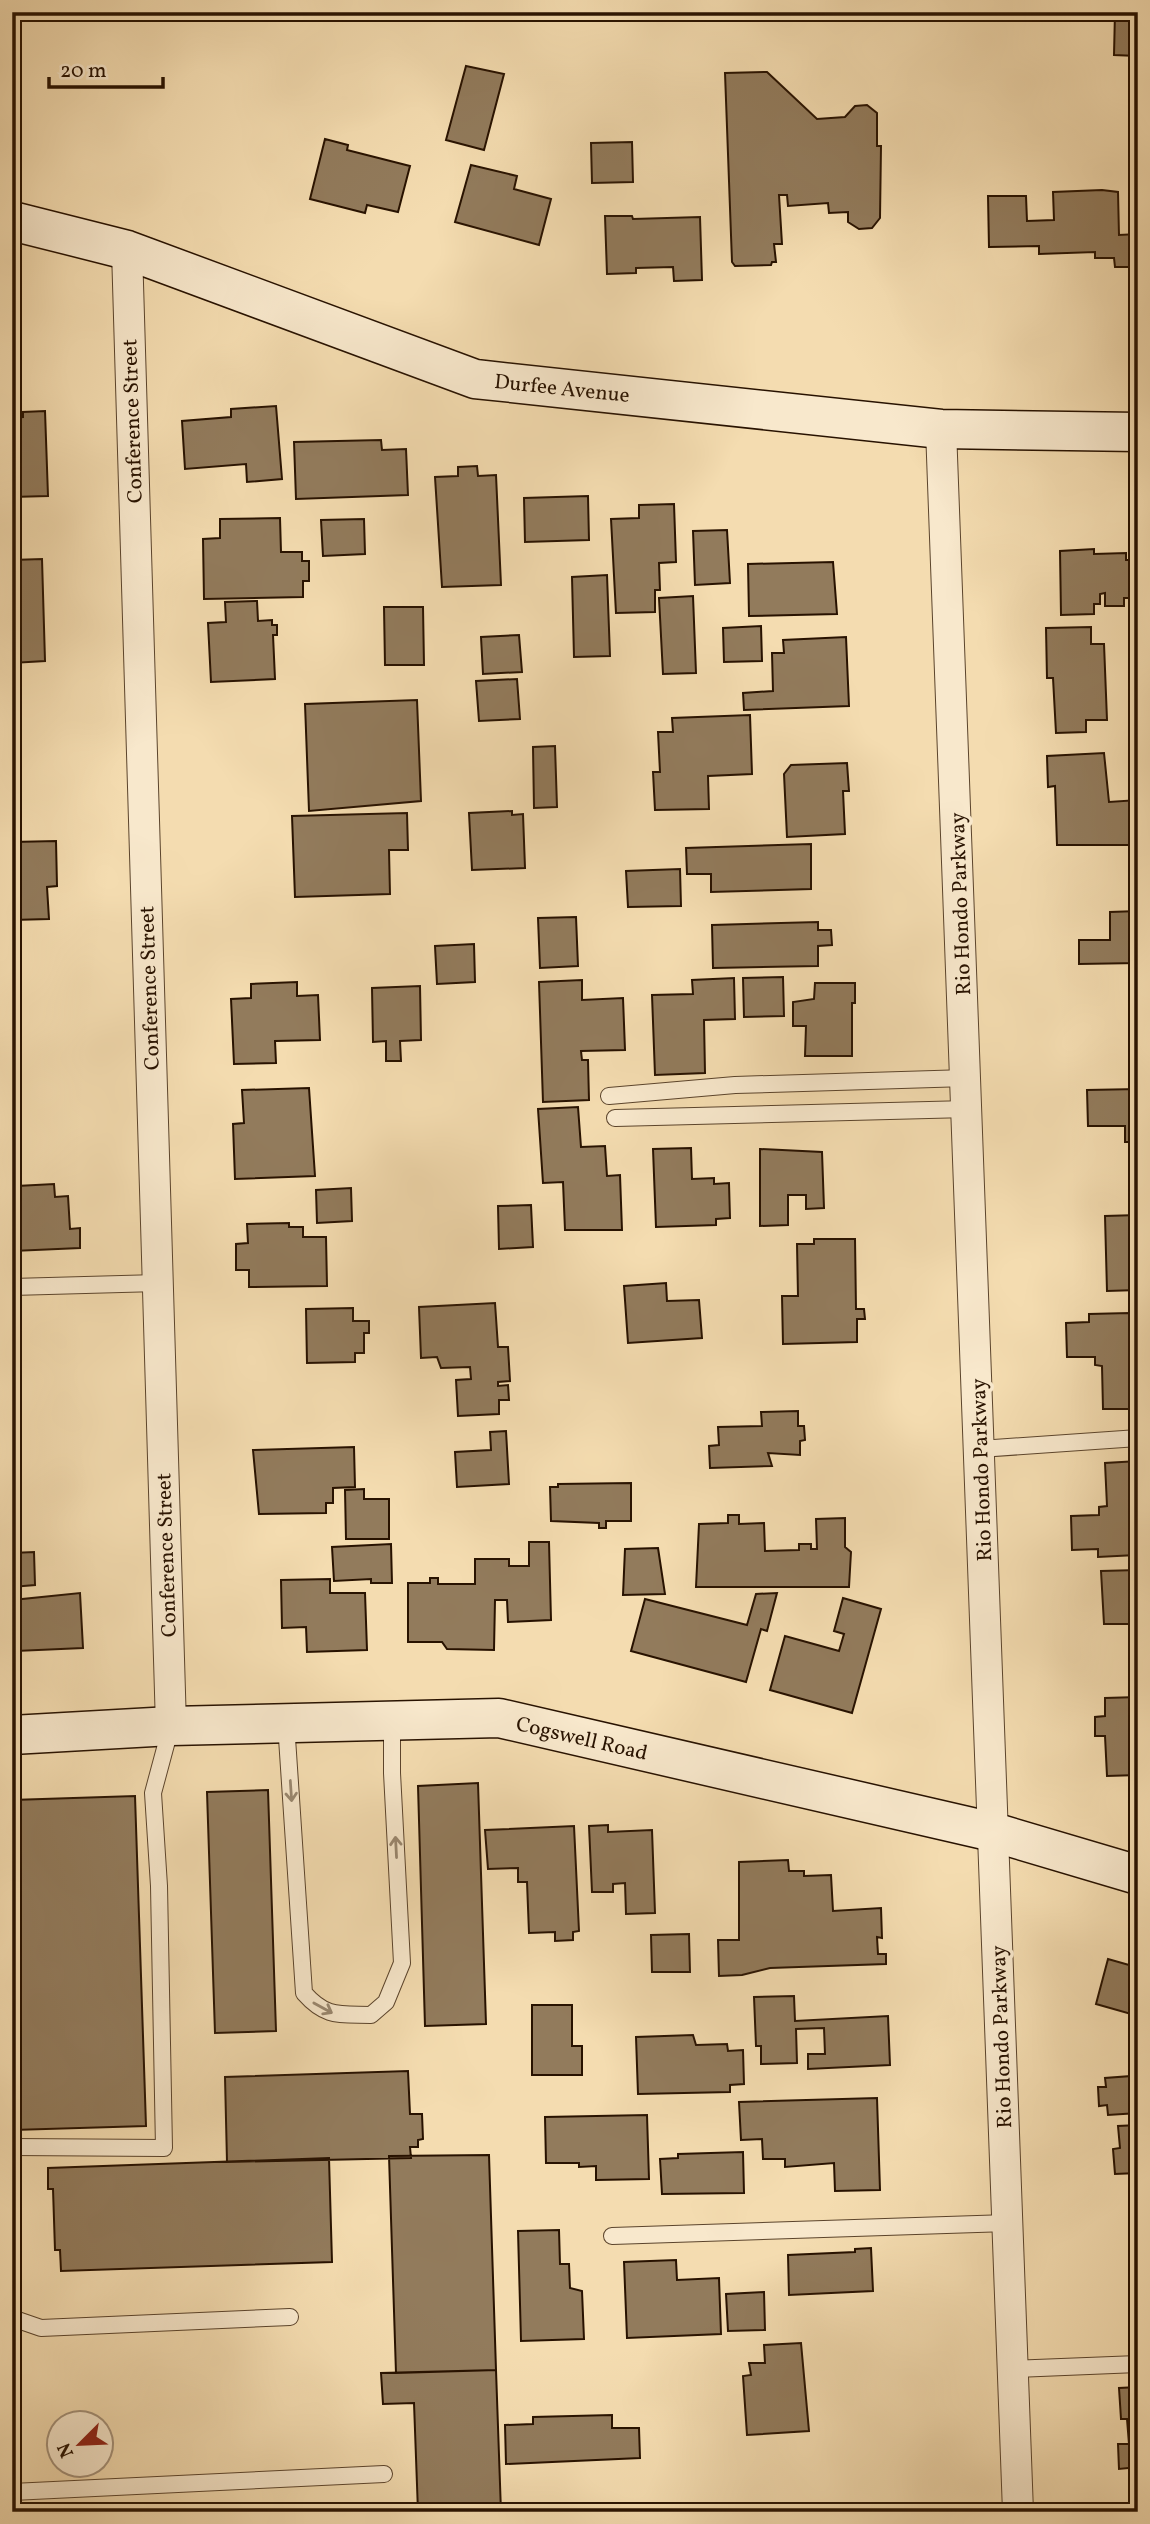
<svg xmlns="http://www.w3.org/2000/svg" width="1150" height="2524" font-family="Vollkorn,serif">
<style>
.building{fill:#927b5c;stroke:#281200;stroke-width:2}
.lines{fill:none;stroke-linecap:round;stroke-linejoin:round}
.lane-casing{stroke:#5b442c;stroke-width:18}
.street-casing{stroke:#5b442c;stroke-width:32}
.secondary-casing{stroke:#281200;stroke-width:41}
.lane{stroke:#f8e8cc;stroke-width:16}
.street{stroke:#f8e8cc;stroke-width:30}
.secondary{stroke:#f8e8cc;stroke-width:38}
.oneway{stroke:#9a8870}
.labels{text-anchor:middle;stroke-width:7;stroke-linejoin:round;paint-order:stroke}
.street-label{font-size:21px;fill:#281200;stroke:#f8e8cc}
</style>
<rect width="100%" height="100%" fill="#f4dcb0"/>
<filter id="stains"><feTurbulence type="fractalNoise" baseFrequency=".00286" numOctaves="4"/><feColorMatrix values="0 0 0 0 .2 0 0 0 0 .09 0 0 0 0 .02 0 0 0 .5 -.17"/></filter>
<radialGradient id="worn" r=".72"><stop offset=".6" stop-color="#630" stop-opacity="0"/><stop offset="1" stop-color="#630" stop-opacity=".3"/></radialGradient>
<path class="building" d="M1115,12h23l-1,44 -23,-1z
M466,66l38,8 -20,76 -38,-10z
M767,72l50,47 28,-2 10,-11 12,-1 10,8v33h4l-1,72 -8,10 -13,1 -11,-7v-10l-19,1 -1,-10 -40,3 -1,-11h-8l3,49h-8l2,18h-4l-1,3 -36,1 -3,-4 -7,-189z
M325,139l23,6 -1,5 63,16 -12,46 -31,-7 -2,8 -55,-14z
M632,142l1,40 -41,1 -1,-40z
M471,165l46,11 -3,13 37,10 -12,46 -84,-23z
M1102,190l16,2 1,43 19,-1v33h-23l-1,-9h-19v-6l-56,2v-8l-50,1 -1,-51h38l1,25 27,-1 -1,-28z
M605,216h27l1,3 67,-2 2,63 -28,1 -1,-14 -37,1v5l-29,1z
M276,406l6,73 -35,3 -1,-18 -61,5 -3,-48 49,-4v-8z
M45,411l3,85 -36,1v-79l11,-1v-5z
M381,440l1,10 24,-1 2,46 -112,4 -2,-57z
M477,466l1,10 18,-1 5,110 -59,2 -7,-110 23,-1v-9z
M588,496l1,44 -64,2 -1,-44z
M674,504l2,58 -17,1 1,27h-5v22l-39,1 -5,-94 28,-1v-13z
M280,518l1,34h21v9h7v20h-6v16l-99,2 -1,-60 17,-1v-19z
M364,519l1,35 -42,2 -2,-36z
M727,530l3,53 -35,2 -2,-54z
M1094,549v5l32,-1v7h12v38h-14v8h-19v-13l-5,1v10h-6v10l-33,1 -1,-64z
M42,559l3,102 -33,2v-103z
M833,562l4,52 -88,2 -1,-52z
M607,575l3,81 -36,1 -2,-80z
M693,596l3,77 -33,1 -4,-76z
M257,601l1,20 14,-1v5h5v10h-4l2,44 -64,3 -3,-59 18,-1 -1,-20z
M384,607h39l1,58h-39z
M761,626l1,35 -38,1 -1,-34z
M1091,627v17h13l3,76h-21v12l-30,1 -3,-55h-6l-1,-50z
M519,635l3,37 -39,2 -2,-37z
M846,637l3,69 -105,4 -1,-17 30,-2 -1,-38h12l-1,-13z
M517,679l3,40 -41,2 -3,-40z
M417,700l4,101 -112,10 -4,-107z
M750,715l2,59 -44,2 1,33 -54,1 -2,-38h7l-2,-40h15l-1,-14z
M555,746l2,61 -23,1 -1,-61z
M1104,753l5,49 29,-2v45h-81l-2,-59 -7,1 -1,-31z
M847,763l2,28h-6l2,43 -58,3 -3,-63 7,-9z
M512,811v4l11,-1 2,54 -53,2 -3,-57z
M407,813l1,37h-19l1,44 -95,3 -3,-81z
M56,841l1,45 -10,1 2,32 -37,1v-78z
M811,844v45l-100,3v-18h-24l-1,-26z
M680,869l1,37 -53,1 -2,-36z
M1138,911v52l-59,1v-24h31v-28z
M576,917l2,49 -38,2 -2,-50z
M818,922v8h13l1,15 -14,1v20l-105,2 -1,-43z
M474,944l1,38 -38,2 -2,-38z
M783,977l1,39 -40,1 -1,-39z
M734,978l1,41 -31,1 1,53 -50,2 -3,-80 41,-1 -1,-14z
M582,980v20l41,-2 2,52 -44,1 1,9h6l1,40 -46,2 -4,-120z
M297,982v14l21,-1 2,45 -45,1 1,22 -42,1 -3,-65 20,-1v-14z
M815,983h40v20h-3v53h-47l1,-30h-13v-24l21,-3z
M420,986l1,54 -21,1 1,20h-15v-20l-13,1 -1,-54z
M309,1088l6,88 -80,3 -2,-55 11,-1 -2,-33z
M1138,1089v53h-13v-16h-37l-1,-36z
M578,1107l3,40 24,-1 2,30 13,-1 2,55h-57l-2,-48 -20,1 -5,-74z
M691,1148l1,31 22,-1v6l15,-1 1,35 -14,1v6l-60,2 -3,-78z
M760,1149l62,3 2,56 -18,1v-14h-18v30l-28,1z
M54,1184l1,13 13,-1 2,33 10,-1v20l-67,3 -1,-54h5v-11z
M351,1188l1,33 -35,2 -1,-33z
M531,1205l2,42 -34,2 -1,-43z
M1138,1215v75l-31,1 -2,-75z
M289,1223v4h14v10h23l1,49 -78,1v-17h-13v-26l12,-1 -1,-19z
M814,1239h41l1,70h8l1,10h-8v23l-74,2 -1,-48h16l-1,-52h17z
M666,1283l1,18 32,-1 3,38 -74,5 -4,-57z
M495,1303l3,44h10l2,34 -12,1v4l10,-1 1,15h-10v14l-41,2 -2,-36 15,-1 -1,-12 -29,1 -4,-11 -16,1 -2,-51z
M353,1308v13h16v12h-5v20h-9v9l-48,1 -1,-54z
M1129,1313l1,21h8v75h-35l-1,-43 -7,-1v-8h-28l-1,-34 23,-1v-8z
M798,1411v15h6l1,14 -5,1v14l-32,-2 4,13 -62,2 -1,-22 10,-1 -1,-18 44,-1 -1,-14z
M506,1431l3,53 -52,3 -2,-35 36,-2 -1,-18z
M12,1434h7l2,78h-9z
M354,1447l1,40 -22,1v15h-7v10l-67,1 -6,-64z
M1138,1461l-2,94 -38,2v-8l-26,1 -1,-34 28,-1v-8l8,-1 -2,-43z
M631,1483v38h-25v7h-7v-5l-48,-2 -1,-34h8v-3z
M364,1489v10h25v40h-43l-1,-49z
M728,1515h11v9l25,-1 1,28 34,-1v-6h12v5h6l-1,-30 29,-1v29l6,5 -2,35h-153l3,-63 29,-1z
M529,1542h20l2,78 -43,2 -1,-22h-12l-1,50 -47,-1 -5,-7h-34v-59h22v-5h8v6h37v-25h34v7h20z
M391,1544l1,39h-21v-4l-37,2 -2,-34z
M658,1548l7,46 -42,1 2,-46z
M34,1552l1,33 -23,2v-34z
M1138,1570v54h-34l-3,-53z
M330,1579v14h35l2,57 -60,2 -1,-25 -24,1 -1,-48z
M80,1593l3,55 -67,3 -3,-51z
M777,1593l-10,38 -6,-2 -15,53 -115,-31 14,-52 102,26 9,-31z
M843,1598l38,11 -29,104 -82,-23 15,-54 54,15 5,-17 -10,-3z
M1138,1697v78l-31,1 -2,-40h-10v-19l10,-1v-18z
M478,1783l8,241 -61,2 -7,-240z
M268,1790l8,241 -61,2 -8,-241z
M135,1796l11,330 -133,4 -1,-330z
M608,1825v7l44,-2 3,83 -29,1 -1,-31 -12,1v8h-21l-3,-66z
M574,1826l5,105 -6,1v8l-18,1v-9l-26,1 -2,-51h-9v-14l-30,1 -3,-39z
M788,1860l1,11h15v5l27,-1 2,36 48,-3 1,30 -5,-1 1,17h8v10l-116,4 -28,7 -23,1 -1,-36h21v-78z
M689,1934l1,38h-38l-1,-37z
M1131,1957l7,2v57l-42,-12 12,-45 21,6z
M794,1996l1,25 93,-5 2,49 -82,4v-15h17l-1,-26 -28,1 1,34 -36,1v-18h-5l-2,-49z
M532,2005h40v41h10v29h-50z
M693,2035l3,10 31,-1 1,7 15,-1 1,34 -14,1v7l-92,2 -2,-57z
M408,2071l2,43h12l1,25 -5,1v7h-8l1,11 -184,4 -2,-85z
M1131,2071h7v42l-30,2 -1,-10 -8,1 -1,-19h8l-1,-9 26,-2z
M877,2098l3,92 -45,1 -1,-28 -49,4v-8h-22l-1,-20 -21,1 -2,-38z
M647,2115l2,64 -53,1v-14l-17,1v-4h-33l-1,-46z
M1138,2125v48l-23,1 -2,-25 7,-1 -2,-22z
M743,2152l1,41 -82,1 -2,-35 18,-1v-4z
M489,2155l7,215 -100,3 -7,-217z
M329,2158l3,104 -271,9 -1,-21h-5l-2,-61h-5v-21z
M559,2230l1,34h9l1,24 12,3 2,48 -63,2 -3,-110z
M871,2248l2,43 -84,4 -1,-40 67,-3v-3z
M1138,2253v79l-3,1 -5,-79z
M676,2260l1,20 42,-2 2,56 -94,4 -3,-76z
M764,2292l1,38 -37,1 -2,-37z
M801,2343l8,88 -62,4 -4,-59 8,-1 -2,-12h16l-1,-18z
M496,2370l5,142h-83l-4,-109 -31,1 -2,-31z
M1138,2387v80l-19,2 -1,-25h11l-2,-25h-6l-2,-31z
M612,2415v13h27l1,30 -134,6 -1,-39 28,-1v-7z
M770,2507v5h-63v-1z"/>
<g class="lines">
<defs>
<path id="lane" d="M609,1096l126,-11 232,-7
M615,1118l353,-9
M12,1287l146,-4
M980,1449l158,-11
M286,1723l18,270c22,25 35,21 67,22l15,-13 16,-39 -10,-190v-53
M12,2147l152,1 -5,-262 -6,-93 18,-67
M612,2236l396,-13
M12,2318l29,10 249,-11
M1013,2369l125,-5
M12,2492l372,-18"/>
<path id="street" d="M127,250l44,1476
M941,429l77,2083"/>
<path id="secondary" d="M12,221l115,29 348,129 466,50 197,3
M12,1735l159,-9 328,-8 494,114 145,43"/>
</defs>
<use href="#lane" class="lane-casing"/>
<use href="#street" class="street-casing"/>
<use href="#secondary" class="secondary-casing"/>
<use href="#lane" class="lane"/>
<use href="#street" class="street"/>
<use href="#secondary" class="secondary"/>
</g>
<defs><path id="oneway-shaft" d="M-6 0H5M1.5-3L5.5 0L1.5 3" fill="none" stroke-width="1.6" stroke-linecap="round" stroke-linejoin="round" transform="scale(1.75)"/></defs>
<g class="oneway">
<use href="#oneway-shaft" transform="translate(291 1791) rotate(86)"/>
<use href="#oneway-shaft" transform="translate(396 1847) rotate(-93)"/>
<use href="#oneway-shaft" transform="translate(323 2008) rotate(29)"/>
</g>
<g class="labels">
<g class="street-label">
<text transform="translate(562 388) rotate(6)" y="7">Durfee Avenue</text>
<text transform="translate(132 421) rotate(-92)" y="7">Conference Street</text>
<text transform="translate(960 904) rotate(-92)" y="7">Rio Hondo Parkway</text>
<text transform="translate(149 988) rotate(-92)" y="7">Conference Street</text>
<text transform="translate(981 1470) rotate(-92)" y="7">Rio Hondo Parkway</text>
<text transform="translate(166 1555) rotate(-92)" y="7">Conference Street</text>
<text transform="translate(582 1738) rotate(13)" y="7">Cogswell Road</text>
<text transform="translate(1001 2037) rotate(-92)" y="7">Rio Hondo Parkway</text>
</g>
</g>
<rect width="1150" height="2524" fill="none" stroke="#f4dcb0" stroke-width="42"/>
<rect x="14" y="14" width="1122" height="2496" fill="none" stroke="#281200" stroke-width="3.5"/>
<rect x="21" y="21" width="1108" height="2482" fill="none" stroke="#281200" stroke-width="2"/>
<g transform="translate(80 2444) rotate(246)"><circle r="33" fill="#f8e8cc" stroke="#a5927a" stroke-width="2"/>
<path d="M0-5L12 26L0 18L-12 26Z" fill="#8f2418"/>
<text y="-10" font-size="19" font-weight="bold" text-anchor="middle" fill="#281200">N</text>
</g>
<path d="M49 77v10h114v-10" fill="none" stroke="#281200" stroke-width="3.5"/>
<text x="60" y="77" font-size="21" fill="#281200" stroke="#f8e8cc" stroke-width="5" paint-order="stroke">20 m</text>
<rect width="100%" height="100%" filter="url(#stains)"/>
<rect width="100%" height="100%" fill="url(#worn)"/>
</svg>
